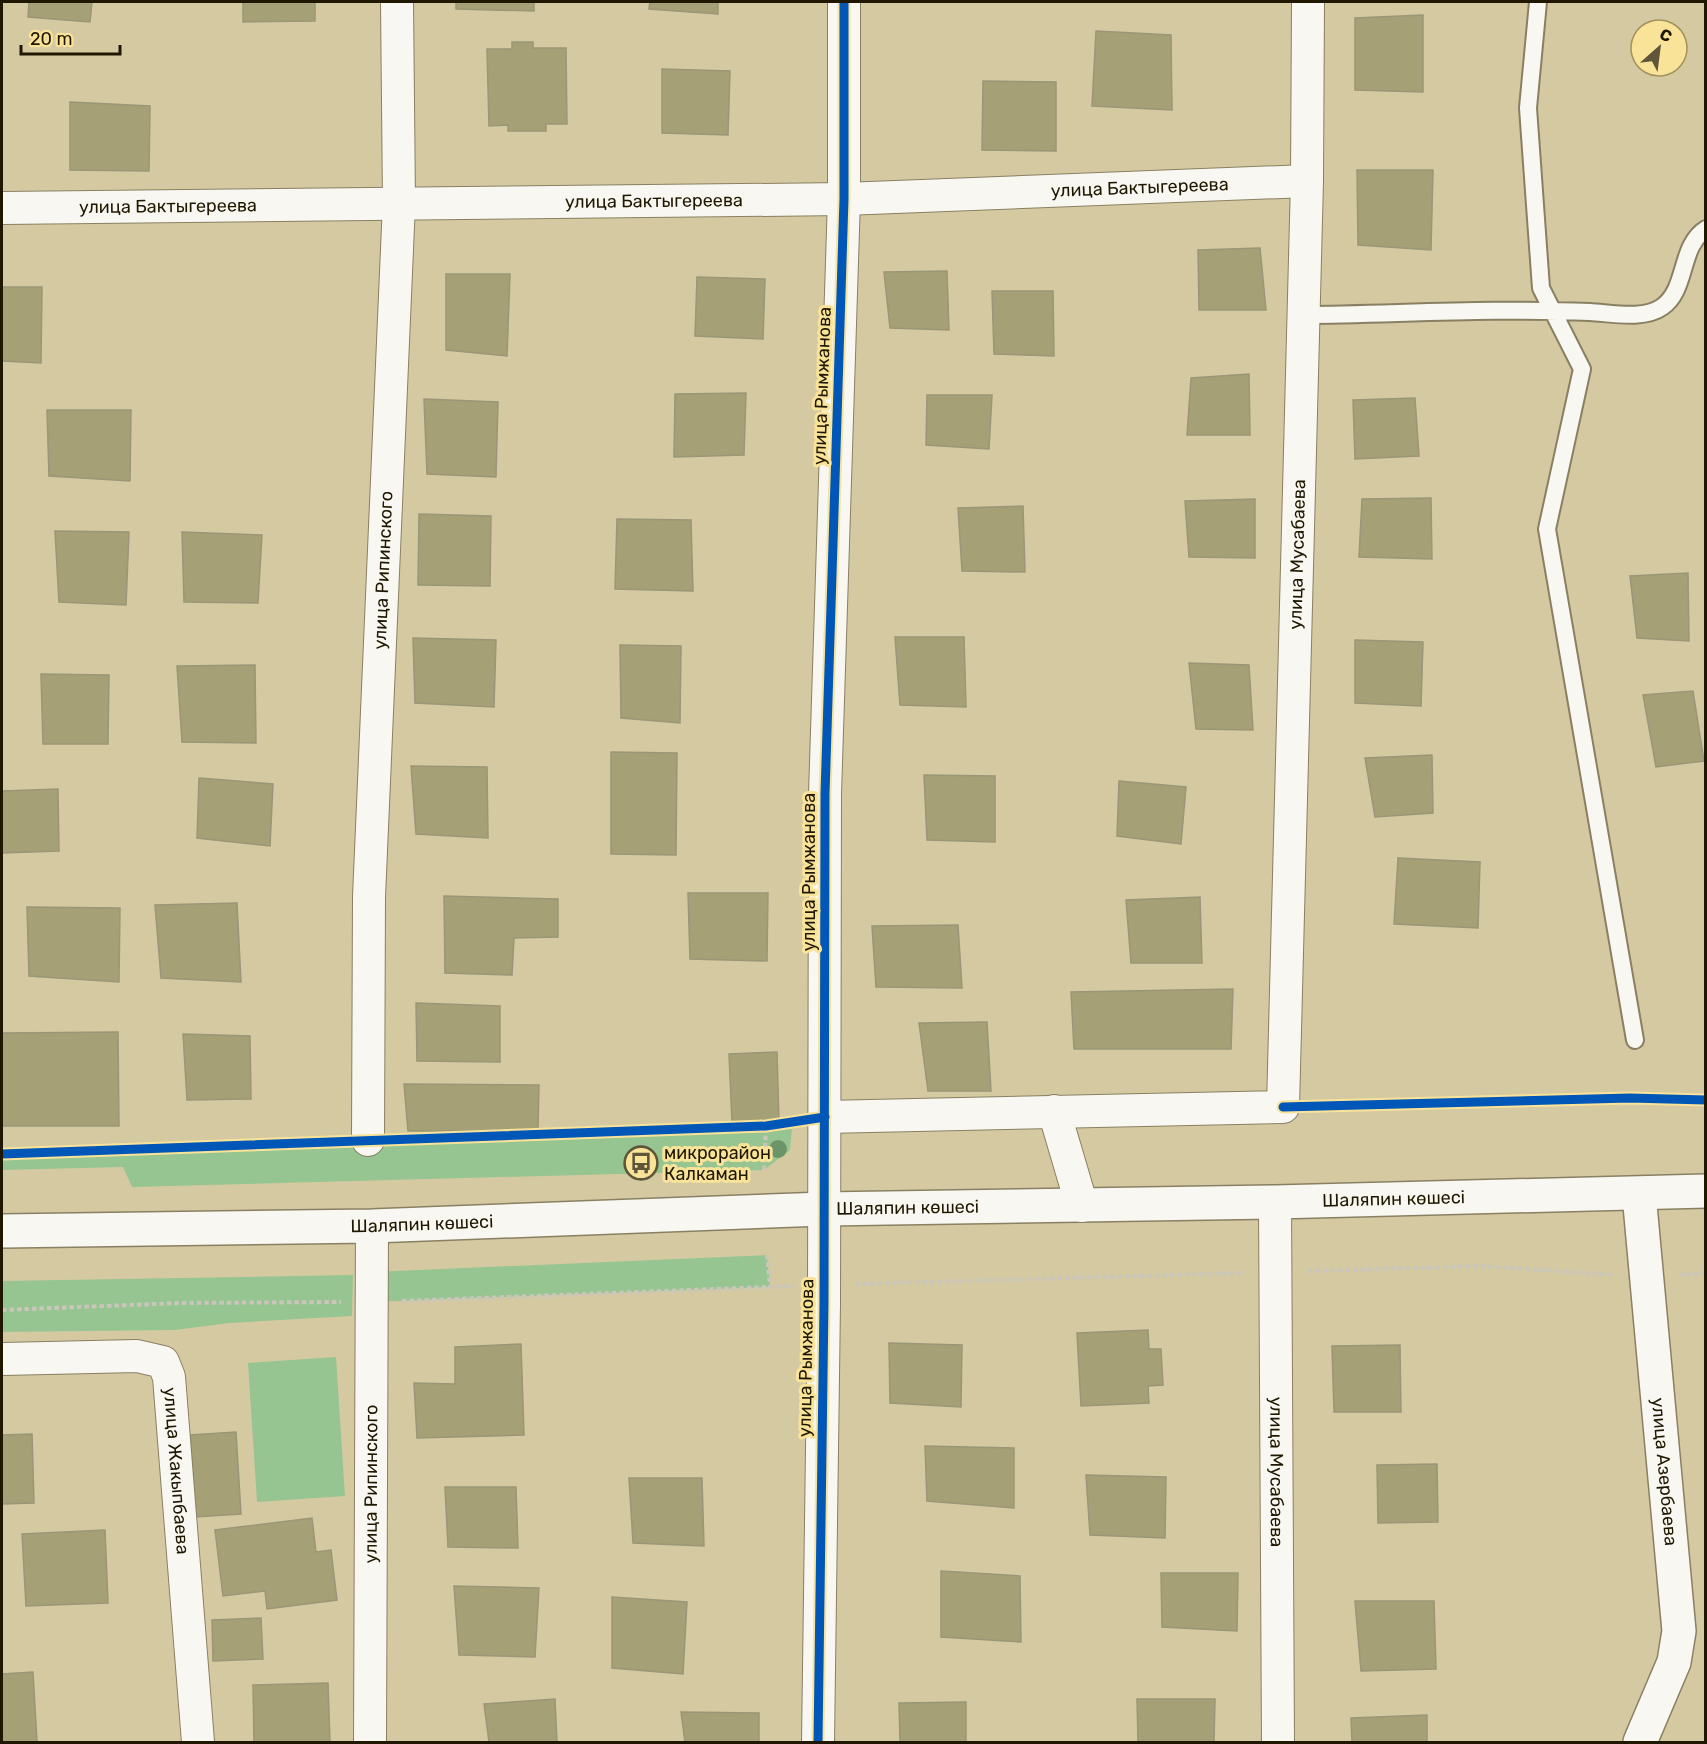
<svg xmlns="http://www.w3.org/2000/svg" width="1707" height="1744" font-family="Rubik,sans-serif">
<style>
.green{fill:#97c592}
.building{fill:#a5a075;stroke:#9a9677;stroke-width:1.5}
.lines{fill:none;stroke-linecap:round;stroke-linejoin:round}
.service-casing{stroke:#898063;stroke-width:20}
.minor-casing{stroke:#898063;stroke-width:34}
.tertiary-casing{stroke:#898063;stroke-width:36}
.secondary-casing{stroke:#898063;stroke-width:36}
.path{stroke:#cac6ba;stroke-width:4;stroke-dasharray:4.5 3;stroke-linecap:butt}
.service{stroke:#f9f7f1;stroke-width:16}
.minor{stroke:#f9f7f1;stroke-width:32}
.tertiary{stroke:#f9f7f1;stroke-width:33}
.secondary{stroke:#f9f7f1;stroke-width:33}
.cycleway-casing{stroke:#f9e399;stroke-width:13}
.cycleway{stroke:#0057b8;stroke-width:9}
.tree{fill:#6b9469}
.labels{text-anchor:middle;stroke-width:6;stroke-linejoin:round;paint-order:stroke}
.street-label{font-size:18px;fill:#1f1700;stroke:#f9e399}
.poi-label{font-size:18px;fill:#1f1700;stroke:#f9e399;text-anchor:start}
</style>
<rect width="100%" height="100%" fill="#d5c9a2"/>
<path class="green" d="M766,1126l26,1 -2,23 -26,20 -632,17 -9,-20 -121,3v-17z
M767,1255l3,32 -398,15v-30z
M353,1275l-1,41 -122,7 -55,7 -173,2v-51z
M336,1357l9,139 -88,6 -9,-139z"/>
<path class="building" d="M29,2h63l-2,20 -62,-5z
M243,2h72v19l-72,1z
M456,2h78v9l-78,-2z
M650,2h68v12l-69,-5z
M1423,15v77l-68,-2v-72z
M1096,31l75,4 1,75 -80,-4z
M512,42h21v6h33l1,76h-21v7h-38v-6l-19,1 -2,-77h25z
M662,69l68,2 -2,64 -66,-2z
M983,81l73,1v69l-74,-1z
M70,102l80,4 -1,65 -79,-1z
M1357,170h76l-2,80 -73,-5z
M1260,248l6,62h-67l-1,-60z
M947,271l2,59 -59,-2 -6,-56z
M446,274h64l-3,82 -61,-6z
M697,277l68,2 -2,60 -68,-3z
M2,287h40l-1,76 -39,-2z
M992,291h61l1,65 -60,-2z
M1249,374l1,61h-63l4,-57z
M746,393l-2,62 -70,2 1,-63z
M927,395h65l-3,54 -63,-4z
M1415,398l4,58 -64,3 -2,-59z
M424,399l74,3 -2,75 -69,-3z
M47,410h84l-1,71 -81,-5z
M1431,498l1,61 -73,-2 3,-58z
M1255,499v59l-66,-1 -4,-56z
M1023,506l2,66 -63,-1 -4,-63z
M419,514l72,2 -1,70 -72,-1z
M617,519l74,1 2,71 -78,-2z
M55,531l74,1 -3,73 -67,-3z
M182,532l80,3 -4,68 -74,-1z
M1688,573l1,68 -52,-3 -7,-62z
M895,637h69l2,70 -66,-2z
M413,638l83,2 -2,67 -79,-4z
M1355,640l68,2 -2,64 -66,-3z
M620,645l61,1 -1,77 -59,-5z
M1189,663l60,2 4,65 -57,-1z
M255,665l1,78 -74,-1 -5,-76z
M41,674l68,1 -1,69h-65z
M1693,691l11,70 -48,6 -13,-72z
M611,752l66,1 -1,102 -65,-1z
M1432,755l1,58 -58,4 -10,-59z
M411,766l76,1 1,71 -72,-4z
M924,775l71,1v66l-68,-2z
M199,778l74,6 -3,62 -73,-8z
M1119,781l67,6 -5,57 -64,-8z
M58,789l1,62 -57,2v-62z
M1398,858l82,4 -2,66 -84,-4z
M688,893h80l-1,68 -77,-2z
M444,896l114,3v38l-44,1 -2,37 -67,-2z
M1200,897l2,66h-71l-5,-63z
M237,903l4,79 -80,-4 -6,-73z
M27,907l93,1 -1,74 -90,-6z
M958,925l4,63 -86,-1 -4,-61z
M1233,989l-2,60h-157l-3,-57z
M416,1003l84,3v56l-83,-1z
M987,1022l4,69h-63l-9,-68z
M118,1032l1,94h-117v-93z
M183,1034l67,2 1,63 -64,1z
M777,1052l2,70h-47l-3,-68z
M404,1084l135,1 -1,46h-130z
M1148,1330l1,19h12l2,36 -15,1 1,17 -68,3 -4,-73z
M889,1343l73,2 -1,62 -71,-4z
M521,1344l3,91 -107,3 -3,-55 41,1v-37z
M1400,1345l1,67h-67l-2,-66z
M236,1432l5,82 -46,3 -5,-82z
M32,1434l2,69 -32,1v-69z
M925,1446l89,2v60l-87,-7z
M1437,1464l1,58 -60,1 -1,-58z
M1086,1475l80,2 -1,61 -75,-3z
M629,1478h73l2,68 -71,-3z
M445,1487h71l2,61 -70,-1z
M312,1518l4,34 15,-2 6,50 -70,9 -2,-18 -42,5 -8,-66z
M105,1530l3,73 -82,3 -4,-72z
M941,1571l79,5 1,66 -80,-5z
M1161,1573h77l-1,58 -75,-4z
M454,1586l85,2 -4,69 -76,-2z
M612,1597l75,5 -4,72 -71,-6z
M1355,1601h79l2,68 -75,2z
M261,1618l2,41 -50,2 -1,-41z
M33,1672l4,70h-35v-68z
M328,1683l2,59h-76l-1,-57z
M555,1699l2,43h-68l-5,-38z
M1137,1699h78l-1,43h-76z
M966,1702v40h-66l-1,-39z
M681,1712l78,1v29h-74z
M1427,1715v27h-75l-1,-24z"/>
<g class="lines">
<defs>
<path id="service" d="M1538,2l-10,106 13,180 41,81 -35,160 88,511
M1303,315c95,-1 192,-7 287,-3 21,1 54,8 72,-5 26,-18 17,-61 44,-78"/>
<g id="minor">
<path id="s1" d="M2,208l842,-9 463,-18"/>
<path d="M1054,1111l28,95"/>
<path id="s2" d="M825,1117l458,-10 24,-926 1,-179"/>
<path id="s3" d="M368,1140l1,-243 30,-694 -2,-201"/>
<path id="s4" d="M1275,1202l3,540"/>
<path id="s5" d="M2,1359l135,-3 26,6 6,15 29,365"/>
<path id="s6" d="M370,1742l2,-516"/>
<path d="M818,1742l6,-439 1,-509 19,-595v-197"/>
</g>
<g id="tertiary">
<path id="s7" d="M1639,1194l40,437 -5,31 -34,80"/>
</g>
<g id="secondary">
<path id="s8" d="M2,1231l370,-5 452,-17 451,-7 431,-11"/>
</g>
</defs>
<use href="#service" class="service-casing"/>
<use href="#minor" class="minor-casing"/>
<use href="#tertiary" class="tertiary-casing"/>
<use href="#secondary" class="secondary-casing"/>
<path class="path" d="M764,1170l2,-44
M767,1255l3,32
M1308,1271l173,-5 134,9
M1679,1275l27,-2
M855,1284l388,-11
M402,1301l392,-15
M2,1310l178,-7 161,-1"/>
<use href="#service" class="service"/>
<use href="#minor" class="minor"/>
<use href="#tertiary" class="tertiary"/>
<use href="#secondary" class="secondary"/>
<defs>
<path id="cycleway" d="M1283,1107l347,-9 76,2
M2,1154l764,-28 59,-9
M818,1742l6,-439 1,-509 19,-595v-197"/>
</defs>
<use href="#cycleway" class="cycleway-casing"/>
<use href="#cycleway" class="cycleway"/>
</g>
<circle class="tree" cx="778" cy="1149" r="9"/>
<defs>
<symbol id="bus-ring" viewBox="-11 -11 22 22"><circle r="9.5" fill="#f9e399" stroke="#5f5539" stroke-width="1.5"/><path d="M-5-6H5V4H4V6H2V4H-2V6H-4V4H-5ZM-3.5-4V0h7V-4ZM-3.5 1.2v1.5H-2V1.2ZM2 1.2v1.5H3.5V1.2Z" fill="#5f5539"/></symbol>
</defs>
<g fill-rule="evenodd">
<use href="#bus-ring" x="622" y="1144" width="38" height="38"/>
</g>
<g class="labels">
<g class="street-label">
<text dy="6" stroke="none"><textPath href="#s1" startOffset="1138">улица Бактыгереева</textPath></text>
<text dy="6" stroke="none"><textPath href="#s1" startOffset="652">улица Бактыгереева</textPath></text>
<text dy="6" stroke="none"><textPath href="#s1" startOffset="166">улица Бактыгереева</textPath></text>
<text transform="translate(822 386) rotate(-88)" y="6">улица Рымжанова</text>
<text dy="6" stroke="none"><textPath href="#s2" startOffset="1011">улица Мусабаева</textPath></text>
<text dy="6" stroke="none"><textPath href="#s3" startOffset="570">улица Рипинского</textPath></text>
<text transform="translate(809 872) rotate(-90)" y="6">улица Рымжанова</text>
<text dy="6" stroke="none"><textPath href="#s8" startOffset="1392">Шаляпин көшесі</textPath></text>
<text dy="6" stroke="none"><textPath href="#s8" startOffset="906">Шаляпин көшесі</textPath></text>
<text dy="6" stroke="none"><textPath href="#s8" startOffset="420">Шаляпин көшесі</textPath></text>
<text transform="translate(806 1358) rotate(-89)" y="6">улица Рымжанова</text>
<text dy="6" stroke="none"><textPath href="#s5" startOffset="272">улица Жакыпбаева</textPath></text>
<text dy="6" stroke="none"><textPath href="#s4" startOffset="270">улица Мусабаева</textPath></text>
<text dy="6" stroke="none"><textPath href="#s7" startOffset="279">улица Азербаева</textPath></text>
<text dy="6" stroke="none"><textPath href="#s6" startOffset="258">улица Рипинского</textPath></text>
</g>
<g class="poi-label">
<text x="664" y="1159">микрорайон<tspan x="664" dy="21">Калкаман</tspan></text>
</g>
</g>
<rect width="1707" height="1744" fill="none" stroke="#1f1700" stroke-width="6"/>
<g transform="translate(1659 48) rotate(28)"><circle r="28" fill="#f9e399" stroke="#a2915c" stroke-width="1.5"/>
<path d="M0-4.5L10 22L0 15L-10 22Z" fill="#5f5539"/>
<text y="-9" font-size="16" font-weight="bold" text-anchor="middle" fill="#1f1700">С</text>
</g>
<path d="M21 45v9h99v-9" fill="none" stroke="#1f1700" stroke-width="3"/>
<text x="30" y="45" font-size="18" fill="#1f1700" stroke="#f9e399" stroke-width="4.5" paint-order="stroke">20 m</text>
</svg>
